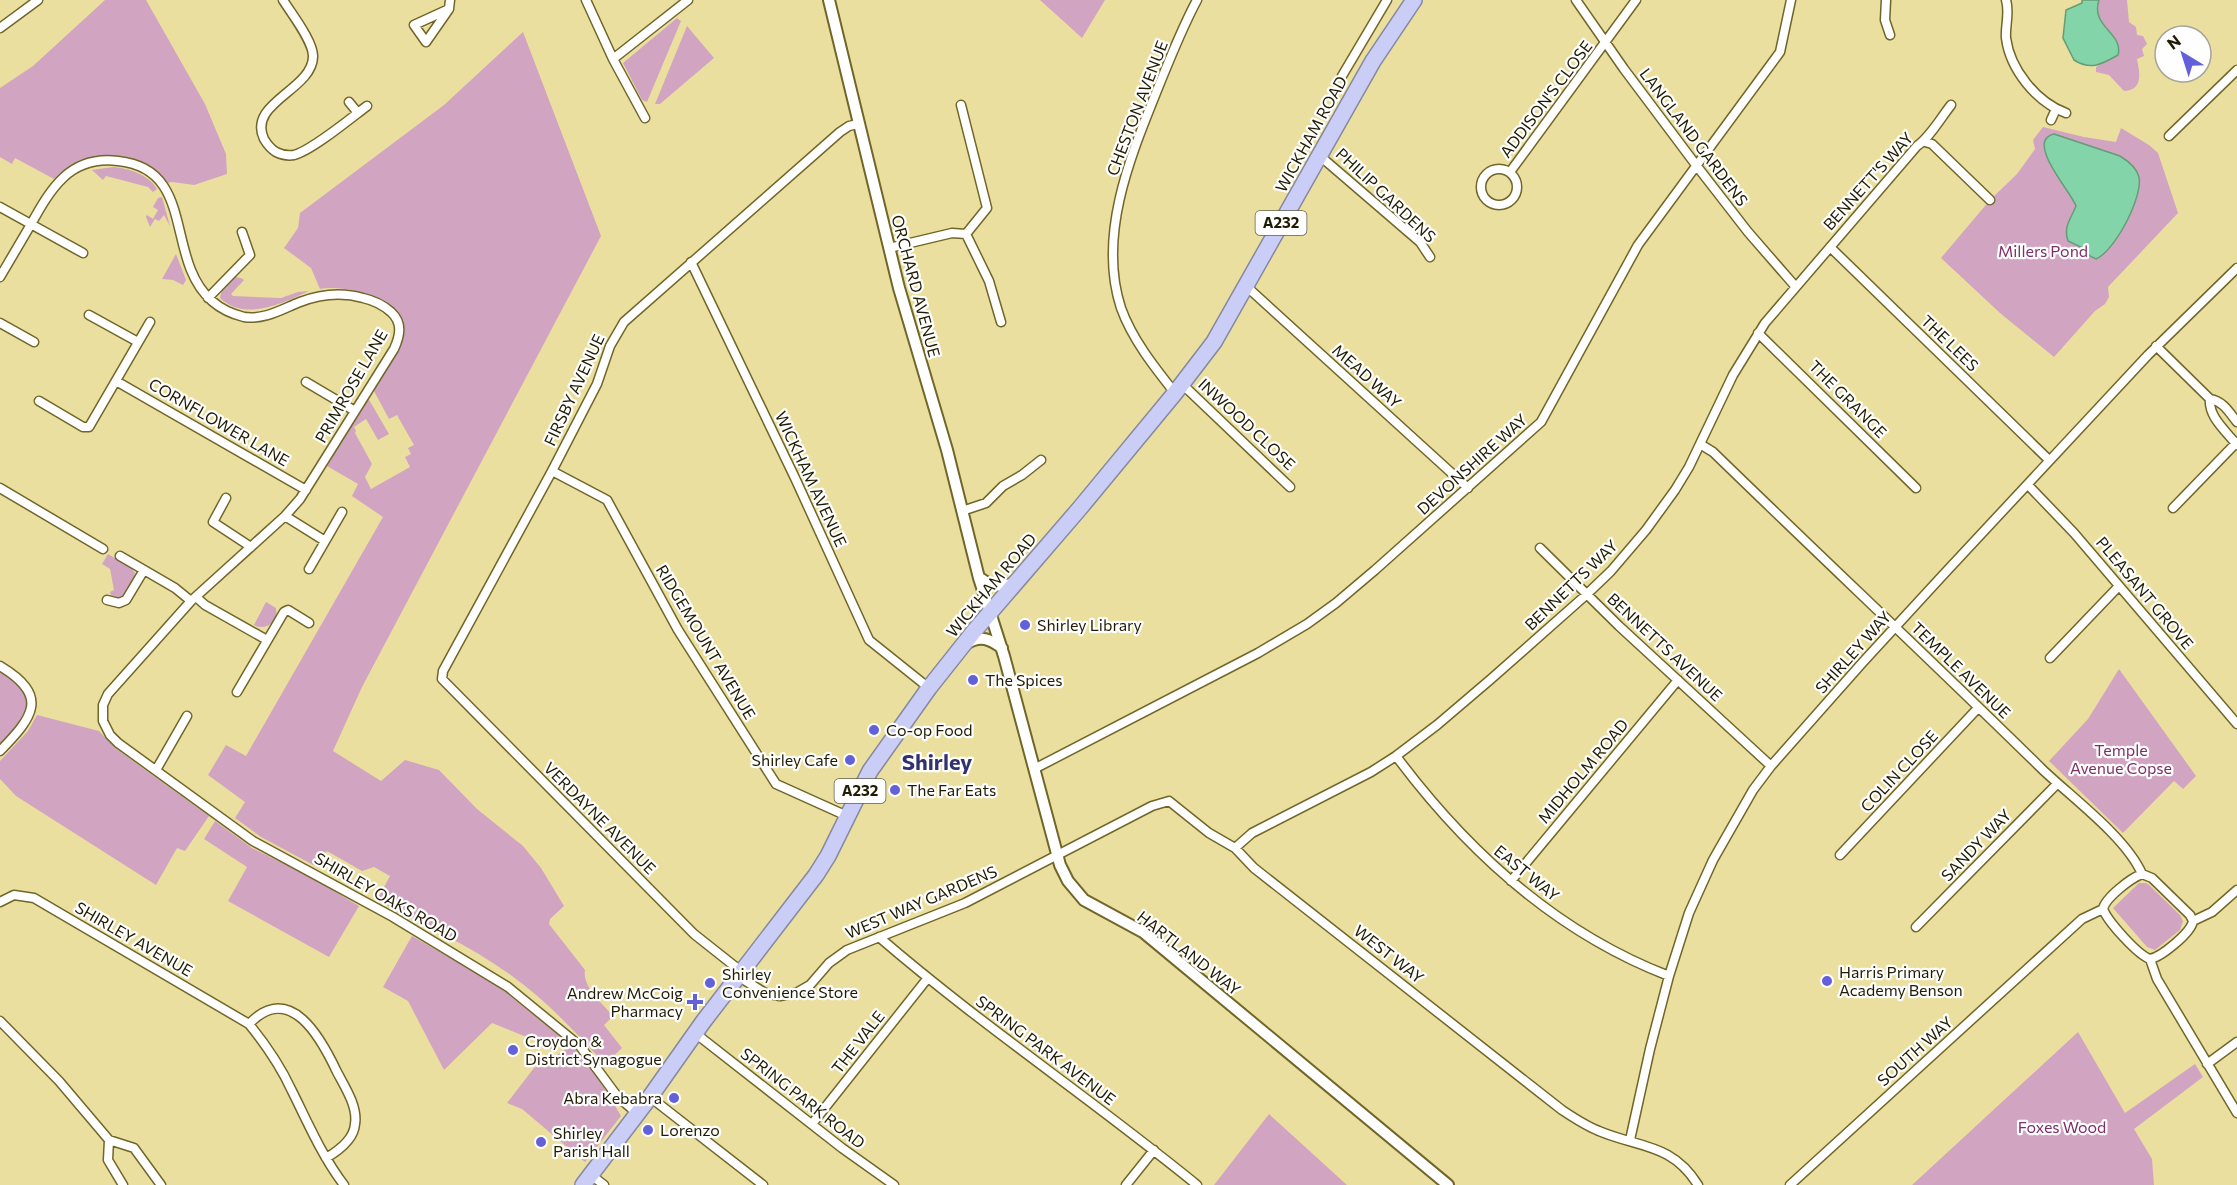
<svg xmlns="http://www.w3.org/2000/svg" width="2237" height="1185" font-family="Commissioner,sans-serif">
<style>
.green{fill:#d1a5c2}
.water{fill:#83d4a8;stroke:#659d76;stroke-width:1.5}
.lines{fill:none;stroke-linecap:round;stroke-linejoin:round}
.minor-casing{stroke:#706628;stroke-width:11}
.tertiary-casing{stroke:#706628;stroke-width:14}
.trunk-casing{stroke:#86889f;stroke-width:18}
.minor{stroke:#fff;stroke-width:8}
.tertiary{stroke:#fff;stroke-width:10}
.trunk{stroke:#cacef6;stroke-width:15}
.poi-dot{fill:#6261d9;stroke:#fefefe;stroke-width:2}
.labels{text-anchor:middle;stroke-width:4.5;stroke-linejoin:round;paint-order:stroke}
.shield{fill:#fefefe;stroke:#63604e;stroke-width:1.5}
.shield-label{font-size:15px;font-weight:bold;fill:#201c03}
.street-label{font-size:16px;fill:#201c03;stroke:#fefefe}
.park-label{font-size:16px;fill:#7e2f69;stroke:#fefefe}
.poi-label{font-size:16px;fill:#201c03;stroke:#fefefe;text-anchor:start}
.district-label{font-size:22px;font-weight:bold;fill:#32336e;stroke:#fefefe}
</style>
<rect width="100%" height="100%" fill="#eadf9f"/>
<path class="green" d="M105,0h41l59,104 21,50 1,20 -33,11 -22,-3 -5,1c-30,-39 -78,-32 -113,-4l-39,-21 -3,6 -12,-7v-69l33,-22z
M1040,0h65l-23,38z
M2099,0h28l2,22 7,5 1,8 6,1 4,8 -5,5 2,7 -7,3c3,15 6,31 -13,32l-15,-16 -13,-3v-5l22,-12 1,-3c-2,-6 -4,-13 -8,-18 -9,-13 -18,-16 -12,-34z
M677,18l4,3 -34,81 -5,-2 -19,-37z
M687,26l27,32 -54,46h-5z
M523,32l78,204 -239,451 -29,64 48,30 24,-21 34,10 38,39 46,37 18,22 23,38 -14,13 -1,5 36,46c-3,17 18,34 28,46l-9,9 18,23 -17,16c-29,-31 -58,-63 -93,-88 -41,-30 -90,-52 -135,-76l13,-24 -16,-9 -12,4 -35,-20 -10,16 -56,-30 -26,-19 10,-16 -37,-27 18,-30 20,11 137,-239 -31,-21 6,-12 -31,-18 41,-68 21,36 -11,6 -12,-21 -12,8 2,4 -1,2 17,31 -7,13 6,12 39,-22 -5,-10 6,-3 -3,-6 6,-3 -17,-30 -8,4 -15,-28c6,-18 24,-33 28,-52 10,-40 -55,-55 -82,-50l-9,-21 -27,-20 14,-20 2,-15 144,-108z
M2043,127l41,10 32,5 5,-14 28,17 9,8 20,60 -70,74 1,10 -4,7 -10,7 -41,46 -54,-44 -59,-55 49,-58 27,-26 18,-25 -2,-9z
M113,167c16,1 36,8 44,22l-4,3 -5,-5 -42,-11 -3,4 -11,-10z
M162,197l8,29 -6,-11 -5,6 -4,-2 -5,8 -4,-10 1,-2 6,4 5,-9 -5,-3 5,-9z
M176,254l10,26 -3,5 -10,-5 -11,-1z
M235,277l6,1 3,2 -13,14 2,2 48,2 17,-6 11,-1c-26,12 -64,31 -89,7l2,-8z
M108,554l23,14 4,5c0,9 -8,21 -15,26l-9,-4 -1,-3 4,-2 -4,-21 -8,-5z
M266,602l10,6 1,10c-6,7 -13,12 -23,7z
M2119,669l77,107 -13,13 -9,-8 -51,52 -74,-72 39,-42z
M0,672c44,26 27,44 0,74z
M37,715l62,16 16,17 94,68 -24,35 -8,-3 -21,37 -140,-89 -16,-17v-18l28,-30z
M215,821l37,27 59,29 48,29 -30,51 -101,-56 19,-34 -43,-28z
M2139,883h7l3,2 31,30 3,6 -3,9 -25,20 -8,-3 -34,-39z
M412,936l85,49 68,55 -13,10 -13,-8 -47,-19 -48,47 -36,-69 -25,-14z
M2078,1032l47,81 70,-49 8,13 -69,52 18,30 2,26h-242z
M572,1046l24,28 25,42 -36,46 -63,-53 -15,-6 27,-35z
M1269,1114l78,71h-133z"/>
<path class="water" d="M2082,0h17c-9,27 25,33 19,55 -16,9 -27,16 -44,5l-11,-22 3,-28 16,-7z
M2054,134l66,22c8,5 17,12 19,21 4,20 -24,74 -43,82l-6,-3 -7,-8 -15,-7c-5,-15 3,-22 8,-35 -4,-13 -52,-65 -22,-72z"/>
<g class="lines">
<defs>
<path id="minor" d="M283,0c8,13 31,42 30,57 -1,33 -66,46 -49,82 3,5 7,10 12,13 6,3 12,4 18,3 17,-4 57,-37 73,-49
M586,0l27,59 32,59
M1576,0l48,69 72,96 52,67 47,54
M1886,0l-1,20 5,15
M2006,0c4,13 -1,25 0,38 4,31 30,64 60,75
M449,9l-23,33 -12,-17 35,-16 1,-9
M0,28l38,-28
M613,59l75,-59
M1342,76l45,-76
M349,102l9,11
M961,105l26,103 -21,26 23,47 12,41
M2051,120l5,-11
M2169,136l68,-66
M1925,142l7,2 58,56
M1320,156l100,86 10,15
M1481 187a18 18 0 1 1 36 0a18 18 0 1 1-36 0Z
M1510,172l126,-172
M0,207l83,46
M1830,247l219,213
M889,248l63,-15 14,1
M691,262l104,216 74,162 60,48
M0,277c10,-17 20,-34 30,-51 20,-36 39,-71 88,-65 79,8 46,98 94,140 9,8 20,13 32,16 21,3 38,-8 56,-15 21,-8 42,-10 63,-4 9,2 20,7 28,14 12,11 9,24 3,37l-94,150 -15,17 -94,85 -83,93 -5,11v16l7,14 8,8 135,98 140,76 115,70 72,59 37,50 21,18
M1246,286l222,202
M208,298l42,-43 -8,-23
M89,315l49,27
M0,323l34,19
M1758,333l158,155
M2156,346l54,53c13,2 19,13 27,23
M116,381l190,109
M306,382l49,29
M1182,384l108,103
M1175,393c-20,-25 -43,-54 -54,-85 -24,-73 10,-153 37,-220 12,-30 24,-60 39,-88
M2210,399c-2,18 17,33 27,46
M39,401l44,26h6l61,-105
M1700,444l13,8c109,106 220,210 329,317 29,28 84,68 100,105l10,4 38,37 3,6
M552,471l55,29 71,130 98,154 71,32
M2028,485l46,48 163,191
M0,488l103,61
M226,498l-13,24 38,25
M2173,508l64,-66
M962,511l24,-8 17,-17 19,-11 19,-15
M285,516l40,25
M1540,548l79,78 152,140
M120,556l55,32 16,13
M309,569l33,-57
M196,597l9,8 62,35
M107,600l12,3 7,-3 18,-30
M2050,658l69,-72
M0,666c50,30 33,51 0,85
M237,692l47,-80 4,-2 21,13
M1396,756c71,95 161,177 273,220
M1034,769l224,-116 49,-29 29,-21 39,-33 166,-148 97,-177 142,-193 11,-52
M156,770l31,-54
M1235,848l17,-15 119,-61 25,-16 41,-31 54,-46 95,-84 25,-24 35,-41 29,-40 14,-23 44,-92 32,-52 152,-177c13,-9 23,-27 34,-41
M1840,855l138,-147
M1511,881l167,-201
M0,902l14,-7 20,3 215,126c17,21 32,43 43,67 16,32 30,65 52,94
M2103,909c5,13 35,46 47,50l7,20 80,134
M1916,927l141,-143
M879,937c102,88 214,163 318,248
M2150,959c11,-2 41,-26 43,-38l19,-9 25,-22
M742,972l-48,-38 -252,-255 1,-8 109,-200 45,-87 13,-38 14,-24 216,-190 9,-6 9,-2
M738,976l27,17 15,3 16,-3 14,-8 19,-22 18,-13 118,-47 187,-97 17,-5 40,32 26,15 19,20 308,242c12,8 24,16 37,21 40,17 73,12 99,54
M0,1021l59,60 50,59 -1,20 15,25
M249,1024c41,-43 72,14 88,48 8,15 21,35 18,52 -1,16 -17,27 -29,34
M695,1033l147,115 52,37
M2207,1064l30,-22
M650,1097l113,88
M812,1124l115,-145
M109,1140l25,8 27,37
M1630,1140l20,-91 19,-73 20,-63 24,-53 40,-70 18,-24 92,-104 80,-87 205,-220 89,-87
M591,1175l13,10
M1126,1185l28,-35
M1790,1185l292,-266 21,-10c2,-11 28,-31 39,-35"/>
<path id="tertiary" d="M829,0l70,288 48,162 32,128 25,78 56,209 8,16 16,19 59,32 305,253
M980,578c12,9 21,9 35,5
M967,643c14,-8 23,-4 35,5"/>
<path id="trunk" d="M583,1185l67,-88 53,-75 113,-147 12,-19 42,-85 59,-83 46,-58 105,-122 95,-115 39,-51 159,-281 41,-61"/>
</defs>
<use href="#minor" class="minor-casing"/>
<use href="#tertiary" class="tertiary-casing"/>
<use href="#trunk" class="trunk-casing"/>
<use href="#minor" class="minor"/>
<use href="#tertiary" class="tertiary"/>
<use href="#trunk" class="trunk"/>
</g>
<g class="poi-dot">
<circle cx="1025" cy="625" r="6"/>
<circle cx="973" cy="680" r="6"/>
<circle cx="874" cy="730" r="6"/>
<circle cx="850" cy="760" r="6"/>
<circle cx="895" cy="790" r="6"/>
<circle cx="1827" cy="981" r="6"/>
<circle cx="710" cy="983" r="6"/>
<path d="M692 993h6v6h6v6h-6v6h-6v-6h-6v-6h6z"/>
<circle cx="513" cy="1050" r="6"/>
<circle cx="674" cy="1098" r="6"/>
<circle cx="648" cy="1130" r="6"/>
<circle cx="541" cy="1142" r="6"/>
</g>
<g class="labels">
<g class="shield">
<rect x="1255.5" y="211" width="51" height="24" rx="4.5"/>
<rect x="834.5" y="779" width="51" height="24" rx="4.5"/>
</g>
<g class="shield-label">
<text x="1281" y="228">A232</text>
<text x="860" y="796">A232</text>
</g>
<g class="street-label">
<text transform="translate(1546 99) rotate(-53)" y="6">ADDISON'S CLOSE</text>
<text transform="translate(1137 108) rotate(-69)" y="6">CHESTON AVENUE</text>
<text transform="translate(1311 134) rotate(-61)" y="6">WICKHAM ROAD</text>
<text transform="translate(1694 137) rotate(53)" y="6">LANGLAND GARDENS</text>
<text transform="translate(1868 181) rotate(-48)" y="6">BENNETT'S WAY</text>
<text transform="translate(1386 195) rotate(43)" y="6">PHILIP GARDENS</text>
<text transform="translate(916 286) rotate(75)" y="6">ORCHARD AVENUE</text>
<text transform="translate(1950 343) rotate(44)" y="6">THE LEES</text>
<text transform="translate(1367 376) rotate(42)" y="6">MEAD WAY</text>
<text transform="translate(351 386) rotate(-60)" y="6">PRIMROSE LANE</text>
<text transform="translate(574 390) rotate(-65)" y="6">FIRSBY AVENUE</text>
<text transform="translate(1848 399) rotate(45)" y="6">THE GRANGE</text>
<text transform="translate(219 422) rotate(30)" y="6">CORNFLOWER LANE</text>
<text transform="translate(1247 424) rotate(43)" y="6">INWOOD CLOSE</text>
<text transform="translate(1472 464) rotate(-42)" y="6">DEVONSHIRE WAY</text>
<text transform="translate(811 479) rotate(65)" y="6">WICKHAM AVENUE</text>
<text transform="translate(991 585) rotate(-50)" y="6">WICKHAM ROAD</text>
<text transform="translate(1571 585) rotate(-44)" y="6">BENNETTS WAY</text>
<text transform="translate(2145 593) rotate(50)" y="6">PLEASANT GROVE</text>
<text transform="translate(706 642) rotate(59)" y="6">RIDGEMOUNT AVENUE</text>
<text transform="translate(1665 647) rotate(43)" y="6">BENNETTS AVENUE</text>
<text transform="translate(1853 652) rotate(-48)" y="6">SHIRLEY WAY</text>
<text transform="translate(1961 670) rotate(44)" y="6">TEMPLE AVENUE</text>
<text transform="translate(1583 771) rotate(-50)" y="6">MIDHOLM ROAD</text>
<text transform="translate(1899 771) rotate(-47)" y="6">COLIN CLOSE</text>
<text transform="translate(600 818) rotate(45)" y="6">VERDAYNE AVENUE</text>
<text transform="translate(1976 845) rotate(-46)" y="6">SANDY WAY</text>
<text transform="translate(1527 873) rotate(39)" y="6">EAST WAY</text>
<text transform="translate(386 897) rotate(30)" y="6">SHIRLEY OAKS ROAD</text>
<text transform="translate(921 902) rotate(-23)" y="6">WEST WAY GARDENS</text>
<text transform="translate(134 939) rotate(30)" y="6">SHIRLEY AVENUE</text>
<text transform="translate(1189 953) rotate(38)" y="6">HARTLAND WAY</text>
<text transform="translate(1389 954) rotate(38)" y="6">WEST WAY</text>
<text transform="translate(858 1042) rotate(-52)" y="6">THE VALE</text>
<text transform="translate(1046 1050) rotate(37)" y="6">SPRING PARK AVENUE</text>
<text transform="translate(1915 1051) rotate(-42)" y="6">SOUTH WAY</text>
<text transform="translate(803 1098) rotate(38)" y="6">SPRING PARK ROAD</text>
</g>
<g class="park-label">
<text x="2043" y="257">Millers Pond</text>
<text x="2121" y="756">Temple<tspan x="2121" dy="18">Avenue Copse</tspan></text>
<text x="2062" y="1133">Foxes Wood</text>
</g>
<g class="poi-label">
<text x="1037" y="631">Shirley Library</text>
<text x="985" y="686">The Spices</text>
<text x="886" y="736">Co-op Food</text>
<text x="838" y="766" text-anchor="end">Shirley Cafe</text>
<text x="907" y="796">The Far Eats</text>
<text x="1839" y="978">Harris Primary<tspan x="1839" dy="18">Academy Benson</tspan></text>
<text x="722" y="980">Shirley<tspan x="722" dy="18">Convenience Store</tspan></text>
<text x="683" y="999" text-anchor="end">Andrew McCoig<tspan x="683" dy="18">Pharmacy</tspan></text>
<text x="525" y="1047">Croydon &amp;<tspan x="525" dy="18">District Synagogue</tspan></text>
<text x="662" y="1104" text-anchor="end">Abra Kebabra</text>
<text x="660" y="1136">Lorenzo</text>
<text x="553" y="1139">Shirley<tspan x="553" dy="18">Parish Hall</tspan></text>
</g>
<g class="district-label">
<text x="937" y="770">Shirley</text>
</g>
</g>
<g transform="translate(2183 54) rotate(322)"><circle r="28" fill="#fefefe" stroke="#a5a49a" stroke-width="1.5"/>
<path d="M0-4.5L10 22L0 15L-10 22Z" fill="#6261d9"/>
<text y="-9" font-size="16" font-weight="bold" text-anchor="middle" fill="#201c03">N</text>
</g>
</svg>
